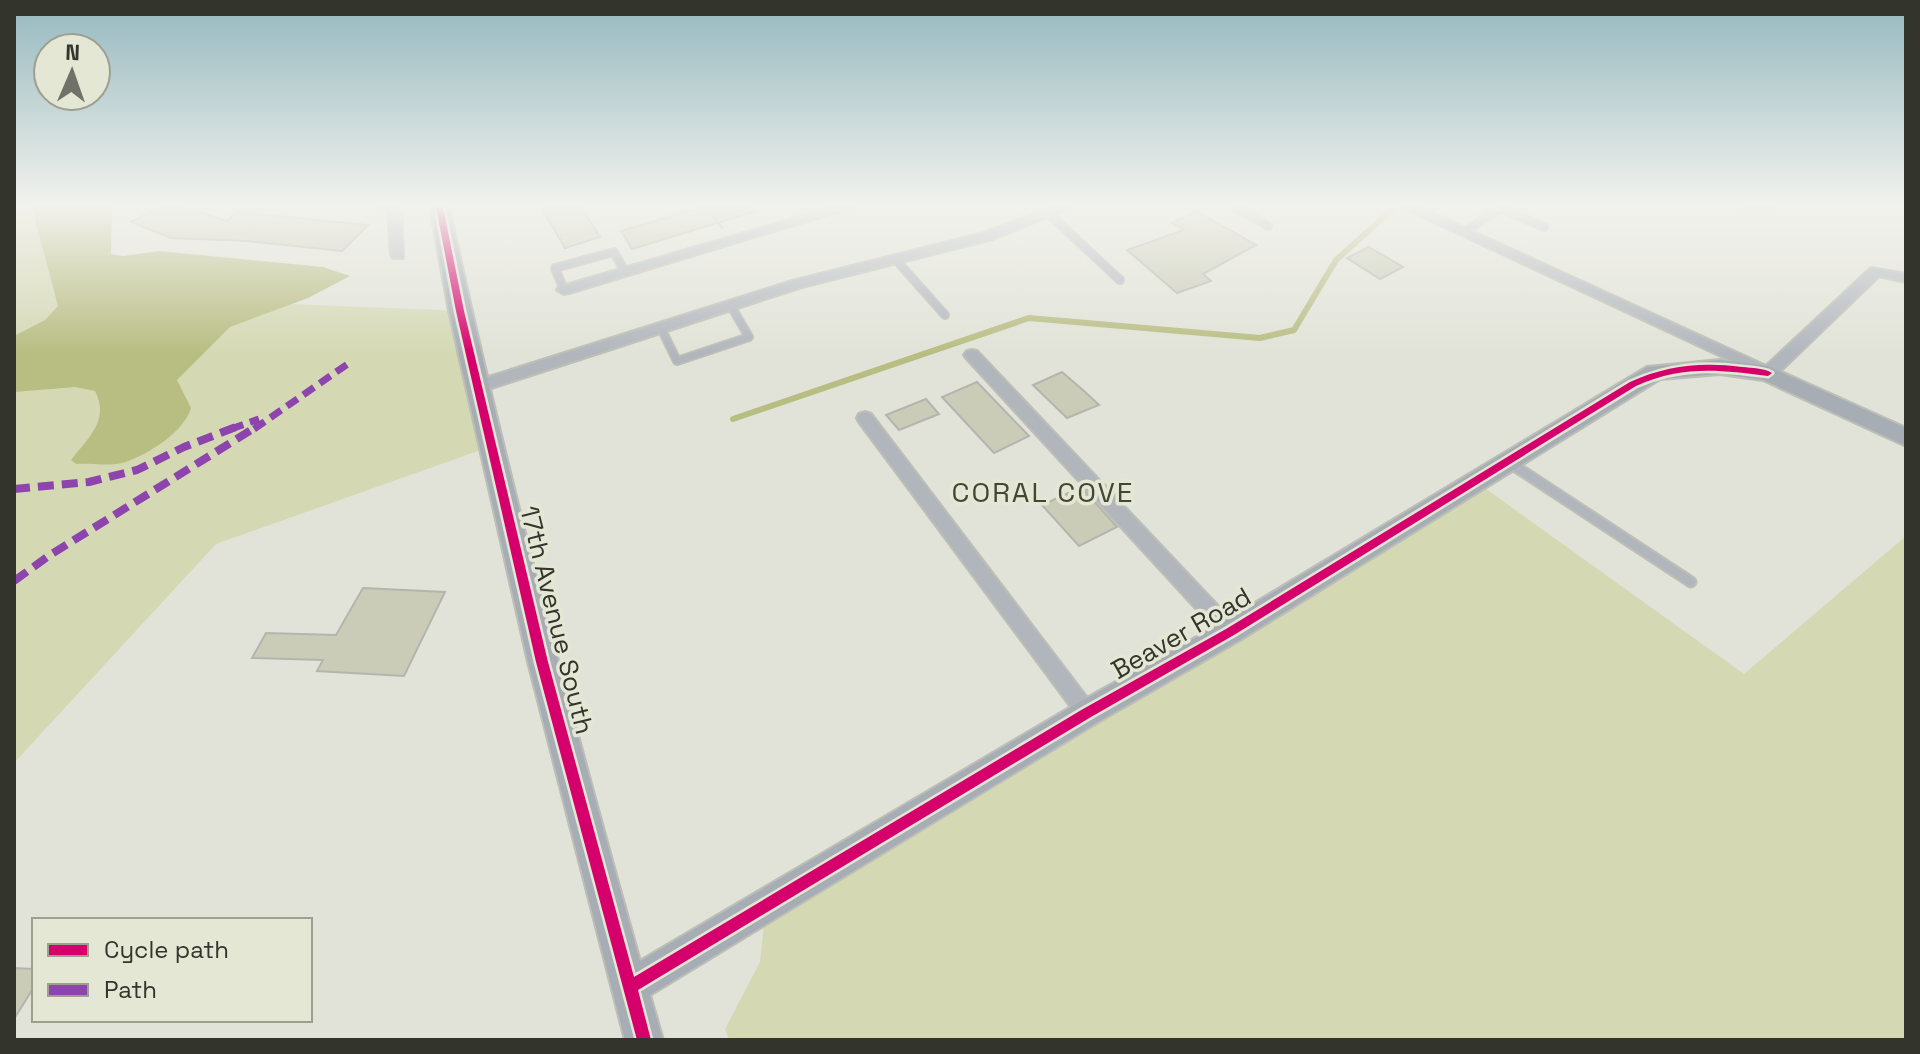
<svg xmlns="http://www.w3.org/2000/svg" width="1920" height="1054" font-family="'Space Grotesk',sans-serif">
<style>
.green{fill:#d4d9b4}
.water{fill:#b8bd82}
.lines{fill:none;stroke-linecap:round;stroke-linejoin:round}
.stream{stroke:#b8bd82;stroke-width:6}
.building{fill:#caccb8;stroke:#b4b5ad;stroke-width:2}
.lane-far1-casing{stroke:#bdbfb6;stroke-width:10}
.lane-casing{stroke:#bdbfb6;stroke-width:13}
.street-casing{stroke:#bdbfb6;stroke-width:4}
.secondary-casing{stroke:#bdbfb6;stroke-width:4}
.path{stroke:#aaadaf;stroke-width:3;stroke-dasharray:7 3;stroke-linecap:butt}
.lane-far1{stroke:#b1b6bd;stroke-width:7}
.lane{stroke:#b1b6bd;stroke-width:9}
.street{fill:#b1b6bd;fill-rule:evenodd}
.secondary{fill:#a6adb5;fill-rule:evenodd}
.quiet-far1{stroke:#8e44ad;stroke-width:7;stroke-dasharray:13 7;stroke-linecap:butt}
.quiet{stroke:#8e44ad;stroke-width:8;stroke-dasharray:16 8;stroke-linecap:butt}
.cycleway-casing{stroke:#e4e7d4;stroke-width:5}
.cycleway{fill:#d6006c;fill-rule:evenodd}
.labels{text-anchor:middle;stroke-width:7;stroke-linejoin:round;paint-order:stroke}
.street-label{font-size:26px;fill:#33342c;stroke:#e4e7d4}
.neighbourhood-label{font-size:28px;letter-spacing:2px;fill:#434536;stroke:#e4e7d4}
</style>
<rect width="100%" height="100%" fill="#e1e3d8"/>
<path class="green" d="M14,207h59l-4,88 391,16 32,135 -276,98 -202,219z
M1475,481l269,193 162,-138v504h-1177l-4,-11 35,-67 6,-56z"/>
<path class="water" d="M32,207h80l-1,47 12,2 36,-5 164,16 27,9 -42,22 -78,29 -53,53 14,28c-7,24 -41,45 -65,54 -16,5 -33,1 -50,2l-5,-4c17,-22 39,-40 24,-69l-20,-4 -61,5v-56l31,-16 13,-14z"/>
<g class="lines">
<path class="stream" d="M1742,207h34
M733,419l296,-101 231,20 34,-8 42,-70 58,-52"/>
</g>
<path class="building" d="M160,207h24l43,14 10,-9 131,13 -26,26 -95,-10 -76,-3 -40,-16z
M541,207h40l19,30 -35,11z
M702,207h53l1,4 -124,38 -11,-18z
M1196,211l60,34 -53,29 8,7 -34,12 -50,-43 57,-20 -12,-7z
M1369,247l34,20 -23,12 -33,-21z
M1062,372l22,19 15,14 -32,13 -34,-33z
M977,382l52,54 -35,17 -52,-56z
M926,399l13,15 -40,16 -13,-15z
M1081,487l36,40 -38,19 -37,-41z
M363,588l82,4 -41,84 -87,-5 6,-11 -71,-2 14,-25 70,2z
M14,968l20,1v18l-20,32z"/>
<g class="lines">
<defs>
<path id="lane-far1" d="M1235,207l33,19
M1048,213l72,67
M1464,232l36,-24 44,19
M897,261l48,54
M564,290l-9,-22 59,-16 11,20
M661,328l16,33 72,-24 -18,-31"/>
<path id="lane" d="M1510,463l181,119"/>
<path id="street" d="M379,207l22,2 2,49h-10l-2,-3 -3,-44z
M833,207h20l-284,86 -5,1 -7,-4 2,-3z
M1053,207h18l-78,32 -191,48 -317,103h-12l-2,-4 2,-4 319,-101 191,-48z
M1402,207h17l347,159 105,-98 35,6v8l-27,-6 -105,101 -6,1z
M972,350l5,1 260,275 3,6 -3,6 -7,2 -7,-2 -256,-279 -3,-4 3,-4z
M865,412l6,2 223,293 3,6 -3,6 -7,3 -7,-3 -221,-297 -2,-4 2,-4z"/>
<path id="secondary" d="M430,207h19c54,254 121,504 191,754l436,-257 144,-80 427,-257 73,-7 48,6 138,62v18l-143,-66 -43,-6 -60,5 -420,261 -142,82 -448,273 13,45h-38l-97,-378 -79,-351z"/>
</defs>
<use href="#lane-far1" class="lane-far1-casing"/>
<use href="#lane" class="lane-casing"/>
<use href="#street" class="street-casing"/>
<use href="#secondary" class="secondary-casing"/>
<path class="path" d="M707,207l16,22"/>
<use href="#lane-far1" class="lane-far1"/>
<use href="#lane" class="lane"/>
<use href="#street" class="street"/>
<use href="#secondary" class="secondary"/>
<path class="quiet-far1" d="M231,429l28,-10
M254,429l98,-68"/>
<path class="quiet" d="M14,489l75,-7 48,-12 47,-23 52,-20
M14,581l36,-26 206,-128"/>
<defs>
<path id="cycleway" d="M436,207h7l21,104 84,351 86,315 449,-268 143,-80 404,-247c38,-17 71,-20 112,-15 10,1 22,1 30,6l-4,3c-49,-6 -85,-11 -132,10l-402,249 -143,82 -453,273 13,50h-14l-101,-378 -80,-351z"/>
</defs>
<use href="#cycleway" class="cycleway-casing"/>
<use href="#cycleway" class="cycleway"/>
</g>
<linearGradient id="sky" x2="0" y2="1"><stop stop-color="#95b8bf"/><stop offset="0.58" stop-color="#f2f2ed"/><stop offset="1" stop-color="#f2f2ed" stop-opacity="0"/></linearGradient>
<rect width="1920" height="354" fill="url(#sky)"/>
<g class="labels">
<g class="street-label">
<text transform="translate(557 620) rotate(76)" y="9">17th Avenue South</text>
<text transform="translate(1181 633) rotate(-30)" y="9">Beaver Road</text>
</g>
<g class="neighbourhood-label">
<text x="1043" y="502">CORAL COVE</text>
</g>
</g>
<rect width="1920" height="1054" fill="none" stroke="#33342c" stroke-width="32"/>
<rect x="32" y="918" width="280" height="104" fill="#e4e7d4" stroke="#9d9f91" stroke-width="2"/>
<rect x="48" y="944" width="40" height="12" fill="#d6006c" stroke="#9d9f91" stroke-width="2"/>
<text x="104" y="958" font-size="24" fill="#33342c">Cycle path</text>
<rect x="48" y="984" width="40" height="12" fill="#8e44ad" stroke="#9d9f91" stroke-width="2"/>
<text x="104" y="998" font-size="24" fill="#33342c">Path</text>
<g transform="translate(72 72) rotate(2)"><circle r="38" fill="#e4e7d4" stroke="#9d9f91" stroke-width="2"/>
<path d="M0-6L14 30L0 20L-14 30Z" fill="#707168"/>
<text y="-12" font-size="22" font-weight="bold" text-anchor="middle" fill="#33342c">N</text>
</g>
</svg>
